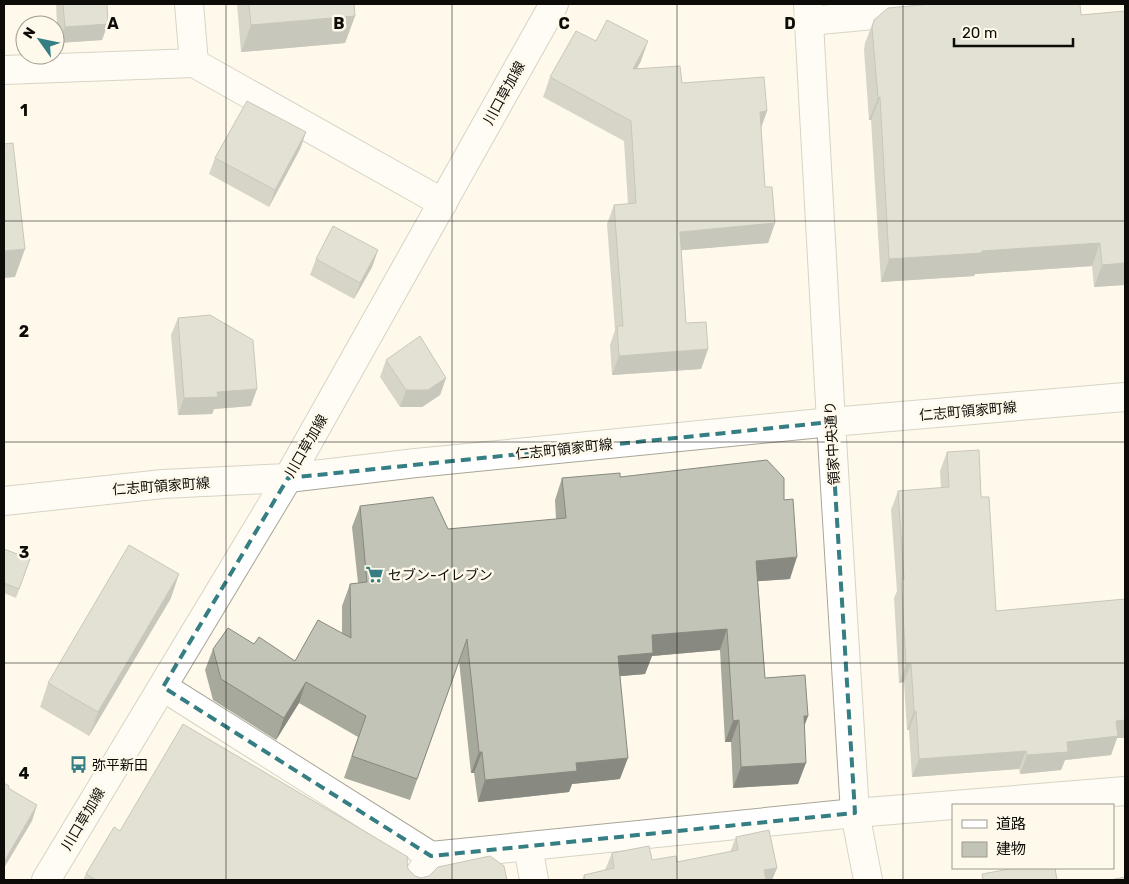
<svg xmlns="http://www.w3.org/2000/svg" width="1129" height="884" font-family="Rubik,'Noto Sans JP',sans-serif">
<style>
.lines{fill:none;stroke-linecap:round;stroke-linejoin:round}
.minor-casing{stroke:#a9a598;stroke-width:30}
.tertiary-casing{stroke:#a9a598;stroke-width:30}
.secondary-casing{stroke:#a9a598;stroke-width:30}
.minor{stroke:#fff;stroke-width:28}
.tertiary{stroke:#fff;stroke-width:28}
.secondary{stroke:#fff;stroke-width:28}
.wall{fill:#a7a99d}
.shaded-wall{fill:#888980}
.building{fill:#c2c4b7;stroke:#888980}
.marked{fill:none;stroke:#357e84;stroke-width:4;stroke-dasharray:10 6;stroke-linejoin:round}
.grid{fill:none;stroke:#0e0c08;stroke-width:1;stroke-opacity:0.55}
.labels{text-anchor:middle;stroke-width:5;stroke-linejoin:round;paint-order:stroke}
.street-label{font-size:14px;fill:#0e0c08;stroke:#fef9eb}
.poi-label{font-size:14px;fill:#0e0c08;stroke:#fef9eb;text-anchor:start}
.grid-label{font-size:16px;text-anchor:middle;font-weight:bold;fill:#0e0c08;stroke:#fef9eb;stroke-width:5;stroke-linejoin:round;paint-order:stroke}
</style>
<rect width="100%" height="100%" fill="#fef9eb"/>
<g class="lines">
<defs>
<path id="minor" d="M189,4l5,59
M809,21l108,-10
M4,70l190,-7 249,140
M163,687l268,169 424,-43 270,-22
M528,846l6,34
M416,880l15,-24"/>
<path id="tertiary" d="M808,4l23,418 24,391 13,67
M4,501l159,-17 125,-6 128,-15 415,-41 294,-25"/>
<path id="secondary" d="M46,880l242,-402 266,-474"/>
</defs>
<use href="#minor" class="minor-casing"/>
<use href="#tertiary" class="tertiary-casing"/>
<use href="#secondary" class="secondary-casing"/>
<use href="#minor" class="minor"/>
<use href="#tertiary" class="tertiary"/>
<use href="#secondary" class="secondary"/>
</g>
<path class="wall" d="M56,4h51l-5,36 -44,3z
M237,4h117l1,12 -10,27 -104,9z
M1125,11v288l-1,-14 -30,2 -2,-21 -117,8 -1,2 -93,6 -10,-162h-2l-5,-70 1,-7 9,-23 207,-5z
M596,41l45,20 -4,7 130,43 -6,16 4,60 10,36 -7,20 -87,7 5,73 22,26 -7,20 -89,6 -2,-30 5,-15 -8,-106 7,-19 14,-1 -4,-63 -81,-44 7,-20z
M306,132l-6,17 -31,58 -60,-33 6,-16z
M378,250l-6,17 -18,32 -44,-24 6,-16z
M178,318l73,88 -37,3 -2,5 -34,1 -7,-80z
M386,360l60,18 -6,17 -18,12h-22l-20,-30z
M947,452l34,45 15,114 129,-12v139h-8l-6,17 -46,5 -4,10 -41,4 -1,-5 -107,8 -3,-47h-2l-3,-48 -5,1 -5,-85 3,-7 -6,-81 7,-19 43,-3 -1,-17z
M620,477l164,23 6,79 -32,2 7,97 43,38 -3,8 -7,60 -65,4 -2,-46h-6l-5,-92 -68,6 -7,18 -25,2v103l-48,5 -3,8 -91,10 -4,-29h-3l-12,-112 -49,139 -66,-22 14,-41 -59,-34 -23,37 -63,-40 -8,-30 8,-21 41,-5 41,17 47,-28v-27l8,-22 8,-1 -6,-56 8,-21 88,23 108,-10 -1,-19 7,-22z
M4,549l26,10 -14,39 -12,-5z
M171,598l-82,138 -49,-29 8,-24z
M120,831l287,31 1,7 7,7 6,2 86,2h-424l3,-6z
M736,837l41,31 -5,12h-190l2,-5 21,-5 7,-17 40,7 25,2 53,-10z"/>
<path class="shaded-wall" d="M355,16l-10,27 -104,9 10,-27z
M108,24l-6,16 -44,3 7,-16z
M648,41l-7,20 -15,27 7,-19z
M880,97l-9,23h-2l9,-22z
M767,111l-7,20v-19z
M306,132l-6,17 -31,58 6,-17z
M775,223l-7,20 -95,8 7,-19z
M1100,243l-8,23 -117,8 -1,2 -93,6 8,-23 93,-8z
M25,249l-10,28 -11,1v-27z
M378,250l-6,17 -18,32 6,-16z
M1125,263v18l-1,4 -30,2 8,-22z
M708,349l-7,20 -89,6 7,-19z
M446,378l-6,17 -18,12h-22l6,-17z
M257,389l-6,17 -37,3 -2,5 -34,1 6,-17 33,-6z
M797,557l-7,22 -42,3 8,-21z
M179,574l-8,24 -82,138 9,-24z
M727,629l-7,21 -68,6 -7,18 -34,3 7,-21 34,-21z
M906,664h5l-7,18 -5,1z
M306,682l-7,21 -23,37 8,-22z
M914,711h2l-7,19h-2z
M804,716h4l-8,21z
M739,720l-8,22h-6l8,-21z
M1125,720v18h-8l-6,17 -46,5 -4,10 -41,4 7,-19 40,-13 49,-21z
M1026,751l-7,18 -107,8 7,-18z
M479,752h3l-8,21h-3z
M628,758l-8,21 -48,5 -3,8 -91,10 7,-22 91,-17z
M806,763l-8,21 -65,4 8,-21z
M37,805l-5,16 -28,47v-6z
M777,868l-5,12h-12l4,-10z"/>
<path class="building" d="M63,4h44l1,20 -43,3z
M249,4h105l1,12 -104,9z
M931,4h149l1,11 44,-4v252l-23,2 -2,-22 -118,8v2l-93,6 -9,-162 -2,1 -6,-70 2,-8 14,-12z
M607,20l41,21 -15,28 47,-3 2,17 82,-6 3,34 -7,1 5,75h7l3,36 -95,9 6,91 20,-1 2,27 -89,7 -2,-30h6l-9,-121 22,-2 -5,-82 -81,-44 26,-46 20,10z
M247,101l59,31 -31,58 -60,-32z
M13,143l12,106 -21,2v-107z
M333,226l45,24 -18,33 -44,-24z
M210,315l43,25 4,49 -40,3 1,5 -34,1 -6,-80z
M420,336l26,42 -18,12h-22l-20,-30z
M979,450l2,47h8l7,114 129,-12v121l-9,1 2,15 -51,6 1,10 -41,3 -1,-4 -107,8 -3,-48h-2l-3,-47h-5l-5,-85h3l-6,-88 51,-4 -2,-35z
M767,460l17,18v22l9,-1 4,58 -41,4 9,117 40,-3 3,41h-4l2,47 -65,4 -2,-47 -6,1 -6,-92 -75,6 1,18 -35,3 10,102 -52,5 1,8 -92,9 -3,-28h-3l-12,-113 -50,140 -65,-23 14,-40 -60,-34 -22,36 -63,-39 -8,-30 15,-21 26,16 5,-7 36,24 23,-41 33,18 -1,-54 17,-2 -7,-76 73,-9 15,32 118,-11 -4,-40 58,-5v4z
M129,545l50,29 -81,138 -50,-29z
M4,549l26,10 -11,30 -15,-6z
M183,724l225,133 -1,5 1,7 7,7 6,2 8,-2 9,-9 52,-11 14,10 3,14h-411l-10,-6 28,-47 6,4z
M4,783l5,3 -1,2 29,17 -33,57z
M769,830l8,38 -13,2 2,10h-181l-1,-5 30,-7 -2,-15 37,-7 3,14 24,-4 1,6 61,-12 -2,-13z
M1015,868h40l2,12h-74l-1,-6z
M1125,877v3h-15z"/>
<path d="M0 0H1129V884H0ZM831,422l24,391 -424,43 -268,-169 125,-209z" fill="#fef9eb" fill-opacity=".55" fill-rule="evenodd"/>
<path class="marked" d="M831,422l24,391 -424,43 -268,-169 125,-209z"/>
<path class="grid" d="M226,4v876M452,4v876M677,4v876M903,4v876M4,221h1121M4,442h1121M4,663h1121"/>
<defs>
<symbol id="supermarket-bare" viewBox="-9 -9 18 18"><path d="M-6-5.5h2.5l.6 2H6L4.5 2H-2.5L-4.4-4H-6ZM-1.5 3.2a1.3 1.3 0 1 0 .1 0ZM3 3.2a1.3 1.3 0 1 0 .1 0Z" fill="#357e84" stroke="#fef9eb" stroke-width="2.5" paint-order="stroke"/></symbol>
<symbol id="bus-bare" viewBox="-9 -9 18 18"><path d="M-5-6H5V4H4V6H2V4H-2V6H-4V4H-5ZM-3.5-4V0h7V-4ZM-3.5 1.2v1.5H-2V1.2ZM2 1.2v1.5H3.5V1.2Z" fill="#357e84" stroke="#fef9eb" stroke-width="2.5" paint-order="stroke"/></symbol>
</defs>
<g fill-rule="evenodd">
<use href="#supermarket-bare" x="362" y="562" width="25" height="25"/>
<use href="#bus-bare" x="66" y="752" width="25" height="25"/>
</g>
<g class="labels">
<g class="street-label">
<text transform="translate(504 93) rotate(-61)" y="5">川口草加線</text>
<text transform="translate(968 411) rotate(-5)" y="5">仁志町領家町線</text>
<text transform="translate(832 443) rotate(-93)" y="5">領家中央通り</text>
<text transform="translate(306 446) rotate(-60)" y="5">川口草加線</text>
<text transform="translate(564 449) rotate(-6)" y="5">仁志町領家町線</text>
<text transform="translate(161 486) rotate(-4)" y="5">仁志町領家町線</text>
<text transform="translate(83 819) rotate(-59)" y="5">川口草加線</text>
</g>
<g class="poi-label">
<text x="388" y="580">セブン-イレブン</text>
<text x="92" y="770">弥平新田</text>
</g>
</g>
<g class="grid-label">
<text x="113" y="29">A</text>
<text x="339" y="29">B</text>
<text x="564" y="29">C</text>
<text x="790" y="29">D</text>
<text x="24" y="116">1</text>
<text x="24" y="337">2</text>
<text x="24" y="558">3</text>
<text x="24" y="779">4</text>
</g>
<rect width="1129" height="884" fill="none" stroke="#0e0c08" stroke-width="10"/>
<rect x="952" y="804" width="162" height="65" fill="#fef9eb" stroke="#9e9a90"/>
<rect x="962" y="820" width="25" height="8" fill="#ffffff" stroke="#9e9a90"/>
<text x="996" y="829" font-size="15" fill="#0e0c08">道路</text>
<rect x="962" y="842" width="25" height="15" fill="#c2c4b7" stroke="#9e9a90"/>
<text x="996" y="854" font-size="15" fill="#0e0c08">建物</text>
<g transform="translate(40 40) rotate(303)"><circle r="24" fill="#fef9eb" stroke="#9e9a90"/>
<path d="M0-4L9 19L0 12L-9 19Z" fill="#357e84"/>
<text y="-8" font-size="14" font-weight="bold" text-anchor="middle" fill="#0e0c08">N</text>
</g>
<path d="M954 38v8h119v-8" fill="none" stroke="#0e0c08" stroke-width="2.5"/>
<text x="962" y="38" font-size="15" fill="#0e0c08" stroke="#fef9eb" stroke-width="4" paint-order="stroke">20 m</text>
</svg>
